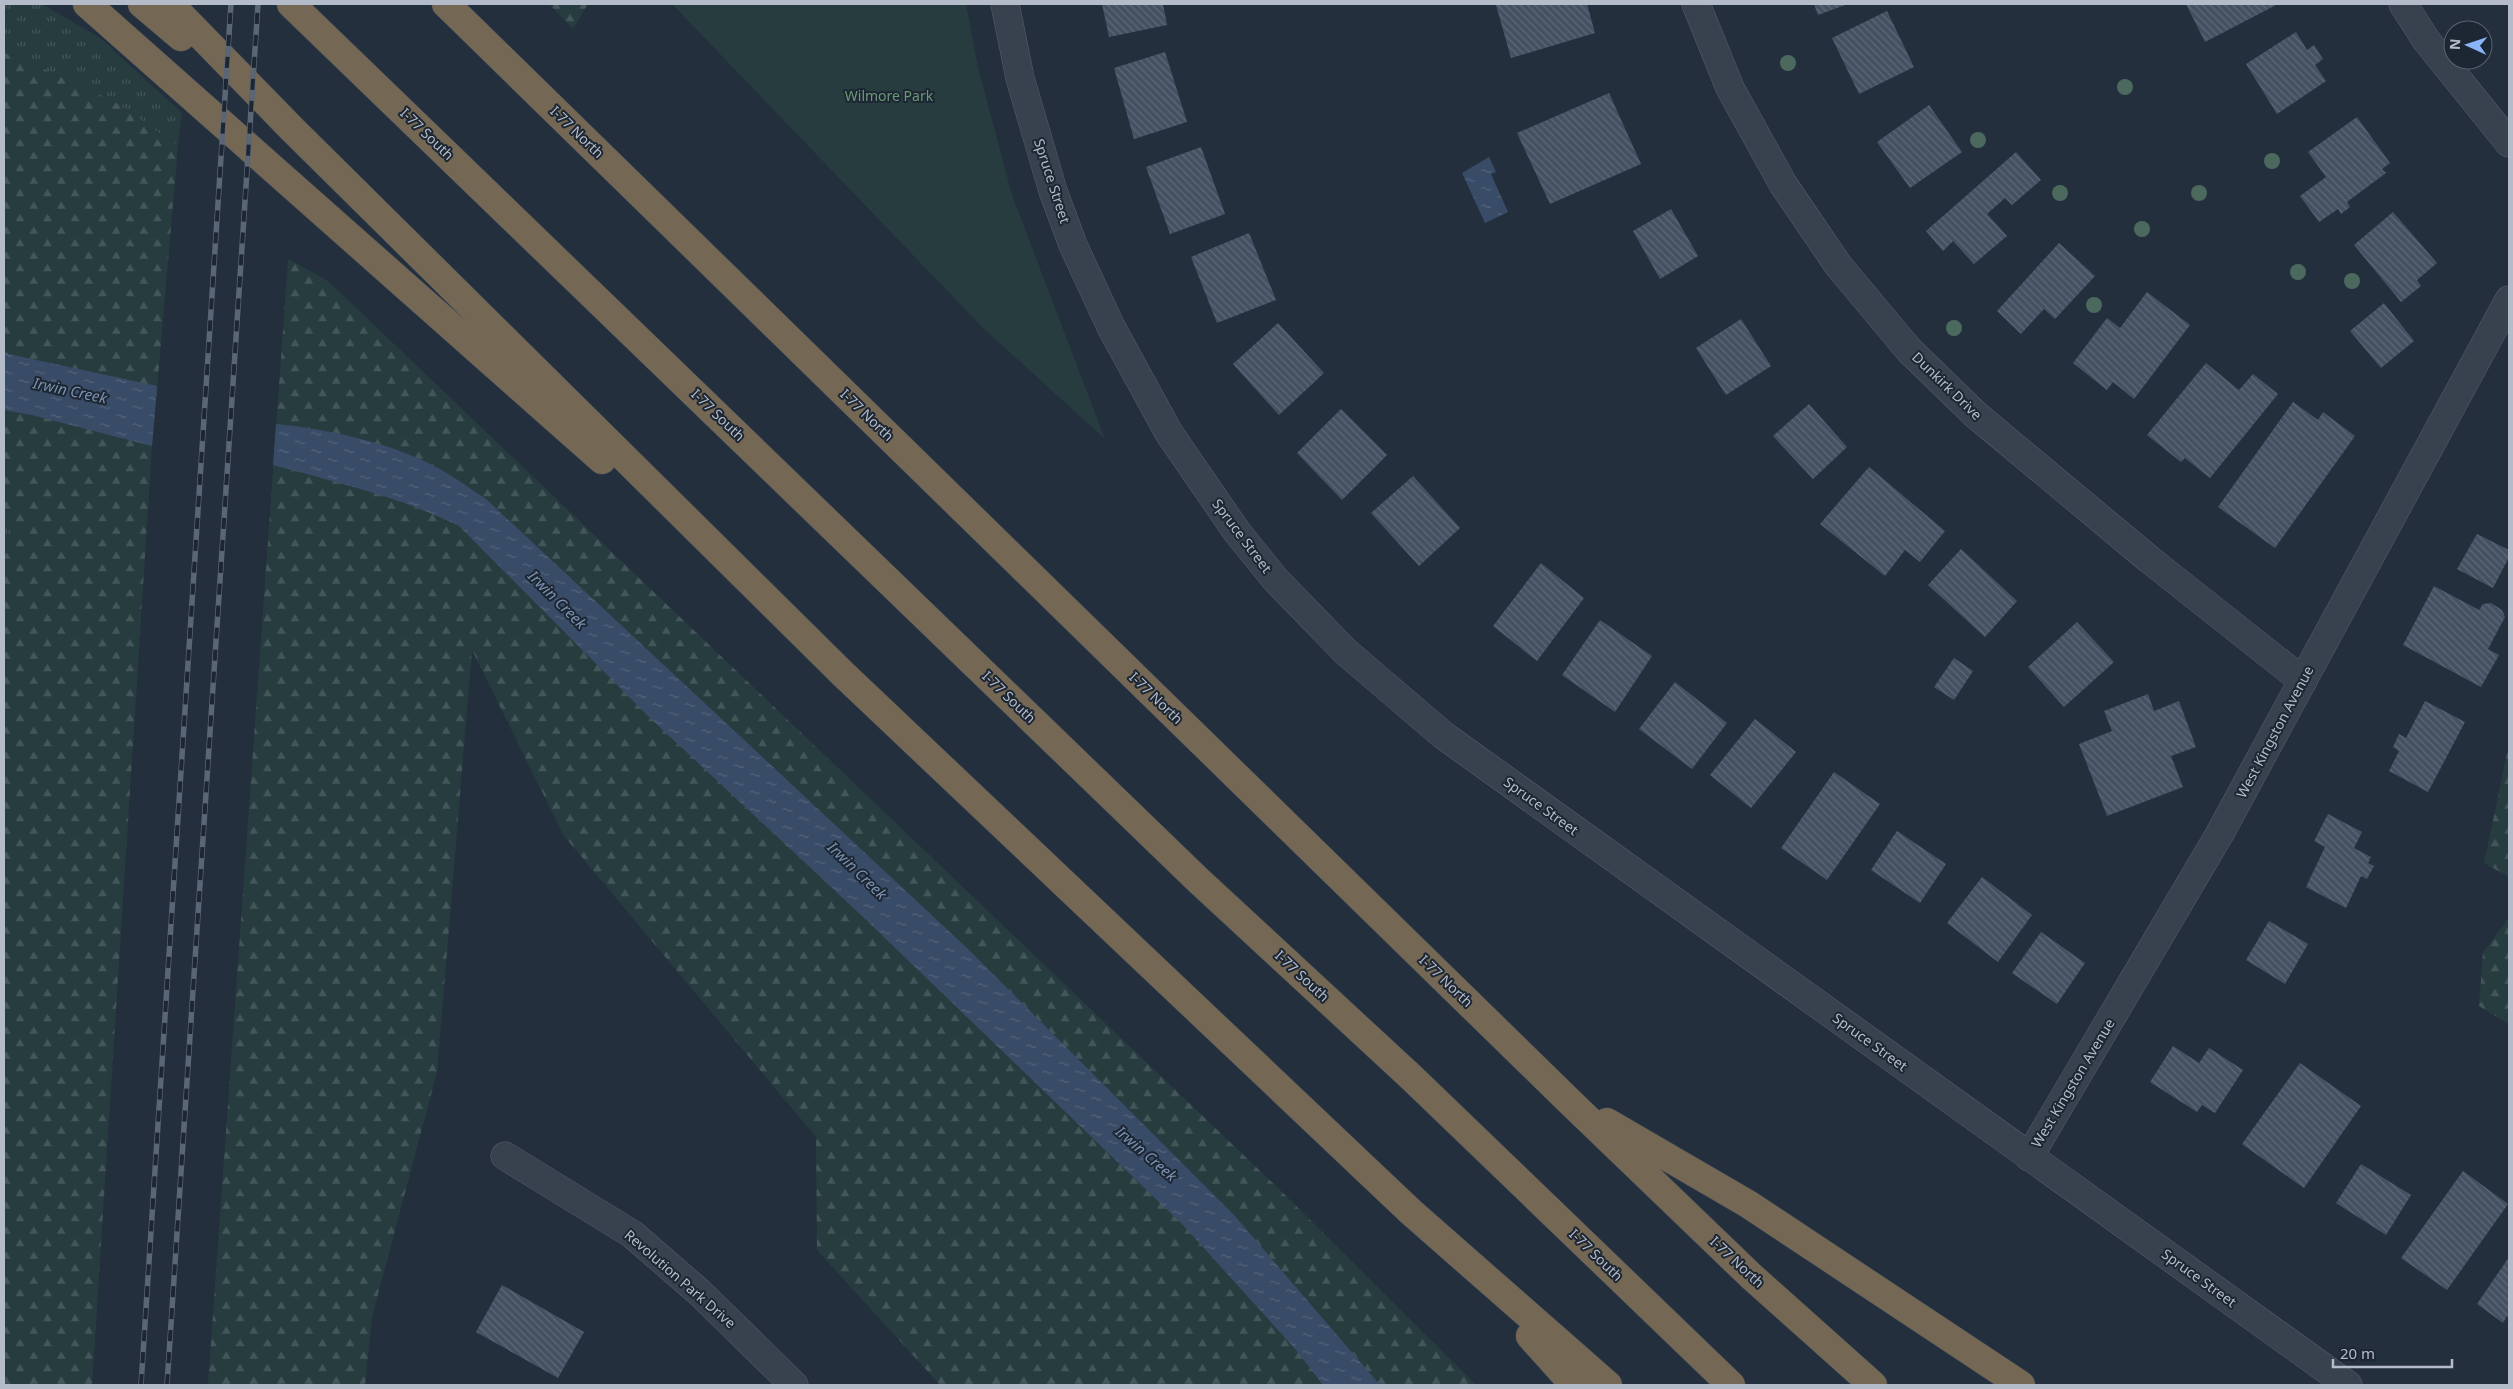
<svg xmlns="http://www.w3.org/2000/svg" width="2513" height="1389" font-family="'Noto Sans',sans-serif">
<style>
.grass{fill:url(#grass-tufts)}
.forest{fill:url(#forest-firs)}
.park{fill:#263c3f}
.water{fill:url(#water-ripples)}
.building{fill:url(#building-back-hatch)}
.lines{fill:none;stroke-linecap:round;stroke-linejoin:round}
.minor-casing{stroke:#565f6c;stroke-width:29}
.motorway-casing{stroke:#434c59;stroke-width:29}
.minor{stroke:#38414e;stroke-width:28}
.motorway{stroke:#746855;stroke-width:28}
.rail-casing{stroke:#5a6575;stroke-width:5.5}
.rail{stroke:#1d2633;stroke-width:4;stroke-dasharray:11;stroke-linecap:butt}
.tree{fill:#4b6a5d}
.labels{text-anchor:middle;stroke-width:4;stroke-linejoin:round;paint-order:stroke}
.park-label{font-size:14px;fill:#6b9a76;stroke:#1d2633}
.street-label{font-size:14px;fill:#b4bcc9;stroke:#1d2633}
.water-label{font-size:15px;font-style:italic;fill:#7c92b1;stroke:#1d2633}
</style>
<defs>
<pattern id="grass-tufts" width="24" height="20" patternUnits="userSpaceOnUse" patternTransform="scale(1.25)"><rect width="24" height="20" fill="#263c3f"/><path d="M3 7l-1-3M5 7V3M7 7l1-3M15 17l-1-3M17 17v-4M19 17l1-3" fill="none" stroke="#435659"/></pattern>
<pattern id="forest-firs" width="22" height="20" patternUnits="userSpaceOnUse" patternTransform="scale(1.25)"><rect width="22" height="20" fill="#263c3f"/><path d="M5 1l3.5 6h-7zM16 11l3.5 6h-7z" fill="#435659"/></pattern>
<pattern id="water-ripples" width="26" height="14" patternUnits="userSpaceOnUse" patternTransform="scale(1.25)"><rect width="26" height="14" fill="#394c67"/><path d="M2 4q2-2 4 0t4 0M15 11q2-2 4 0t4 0" fill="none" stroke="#53647b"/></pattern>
<pattern id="building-back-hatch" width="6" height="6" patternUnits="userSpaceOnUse" patternTransform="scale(1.25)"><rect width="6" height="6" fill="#455162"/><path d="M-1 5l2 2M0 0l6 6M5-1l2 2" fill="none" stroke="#5d6877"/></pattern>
</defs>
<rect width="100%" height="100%" fill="#242f3e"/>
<path class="grass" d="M4,4h38l58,34 82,75 -4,33 -63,-44 -92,-43 -19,-6z
M4,507l15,28 -15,22z"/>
<path class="forest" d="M549,4h39l-15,25z
M4,53l19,6 92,43 63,44 -26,300 -60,939h-88v-828l15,-22 -15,-28z
M288,259l40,22 949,906 199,198h-536l-123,-135 -1,-113 -252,-301 -92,-186 -35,422 -65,245 -7,68h-157z
M2509,744v133l-25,-14z
M2509,917v107l-30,-18 4,-53z"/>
<path class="park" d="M672,4h294l12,63 34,128 93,244 -122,-111z"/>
<path class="water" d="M1489,157l7,15 -5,2 17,38 -23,11 -23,-50z
M4,353l153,33 -5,60 -120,-31 -28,-5z
M276,424c48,4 115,19 158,42 18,9 35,22 52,33l482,450 265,265 147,171h-57l-26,-34 -113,-125 -322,-310 -212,-198 -191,-192c-59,-29 -123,-44 -186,-61z"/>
<path class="building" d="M1102,4h61l4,21 -58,12z
M1500,4h87l8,29 -84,25 -15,-53z
M1814,4h34l-30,11z
M2186,4h92l-73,38z
M1887,11l27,56 -55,27 -27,-56z
M2296,32l11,18 7,-5 9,14 -8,6 11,16 -49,33 -31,-50z
M1165,52l22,70 -53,17 -20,-71z
M1609,93l32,71 -91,40 -33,-71z
M1929,105l33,47 -52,36 -33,-46z
M2357,117l33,46 -8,6 4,4 -39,29 3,5 -9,7 -3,-5 -19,13 -19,-26 26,-19 -18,-25z
M1201,147l24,67 -55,20 -24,-67z
M2016,152l25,28 -29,25 -7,-7 -18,16 20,22 -33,28 -21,-23 -10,10 -17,-20z
M1671,209l27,47 -38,23 -27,-48z
M2393,212l44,51 -20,17 4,6 -20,16 -47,-57z
M1249,233l27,67 -59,23 -26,-66z
M2059,243l36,33 -40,43 -11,-10 -23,25 -24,-23z
M2147,292l43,33 -56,74 -21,-17 -6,8 -34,-27 34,-45 13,10z
M2384,303l30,38 -33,27 -31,-37z
M1741,319l30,47 -45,29 -30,-47z
M1278,323l46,50 -45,42 -46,-51z
M2206,363l33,27 14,-16 25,20 -68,84 -25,-20 -4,4 -34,-27z
M2293,402l25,18 5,-8 32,24 -80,112 -57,-41z
M1809,404l38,43 -34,32 -40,-43z
M1341,409l46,46 -45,45 -45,-47z
M1869,467l76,64 -25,31 -15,-12 -20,26 -65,-52z
M1413,476l47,52 -41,38 -48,-53z
M2477,534l32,16v7l-16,31 -36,-19z
M1961,549l56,52 -32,36 -57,-52z
M1541,563l43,35 -47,63 -44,-35z
M2434,586l45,24 4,-6 8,-1 11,7 3,7 -17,32 11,6 -18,32 -78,-42z
M1600,620l52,36 -37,56 -53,-37z
M2077,622l37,40 -50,45 -36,-40z
M1954,658l19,13 -19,29 -20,-13z
M1675,682l52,41 -35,46 -53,-40z
M2148,694l6,17 25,-10 17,46 -25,9 12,31 -76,29 -28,-72 33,-13 -8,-20z
M2425,701l40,21 -37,70 -39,-21 10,-20 -6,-4 6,-13 7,4z
M1755,719l41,33 -45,56 -41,-33z
M1834,772l46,32 -53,76 -46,-32z
M2328,814l34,18 -8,16 17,9 -3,6 6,3 -7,13 -6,-3 -15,32 -40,-21 19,-40 -11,-6z
M1897,831l49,33 -26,39 -49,-33z
M1982,877l50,38 -34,47 -51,-39z
M2269,921l39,23 -23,40 -39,-24z
M2041,932l44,31 -28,41 -45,-31z
M2173,1046l26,17 10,-15 34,22 -28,43 -13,-8 -5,7 -47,-30z
M2300,1063l61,43 -57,82 -62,-44z
M2361,1164l50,31 -25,40 -50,-32z
M2463,1171l45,33 -61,86 -46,-32z
M2509,1257v61l-2,-2 -4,7 -26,-19z
M502,1285l82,47 -26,46 -82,-46z"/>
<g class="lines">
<defs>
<path id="minor" d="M1005,4l15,74 33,113 20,54 38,82 58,106 68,99 38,47 71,73 97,83 905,650
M1696,4l34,84 53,96 55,81 71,85 67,65 174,145 153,121
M2403,4l23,36 83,103
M505,1156l127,78 67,58 95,93
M2029,1157l190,-322 290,-535"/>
<path id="motorway" d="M87,4l515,456
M142,4l39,33
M170,4l122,125 551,545 568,538 197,173
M291,4l907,876 213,197 320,308
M446,4l1123,1097 182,175 122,109
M1607,1122l141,82 273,181
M1530,1336l44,49"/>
</defs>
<use href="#minor" class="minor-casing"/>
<use href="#motorway" class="motorway-casing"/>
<use href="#minor" class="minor"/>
<use href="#motorway" class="motorway"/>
<defs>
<path id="rail" d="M141,1385l90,-1381
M167,1385l91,-1381"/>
</defs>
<use href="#rail" class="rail-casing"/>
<use href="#rail" class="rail"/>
</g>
<g class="tree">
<circle cx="1788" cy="63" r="8"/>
<circle cx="2125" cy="87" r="8"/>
<circle cx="1978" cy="140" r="8"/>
<circle cx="2272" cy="161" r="8"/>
<circle cx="2060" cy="193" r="8"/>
<circle cx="2199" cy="193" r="8"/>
<circle cx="2142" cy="229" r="8"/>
<circle cx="2298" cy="272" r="8"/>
<circle cx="2352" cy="281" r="8"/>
<circle cx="2094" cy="305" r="8"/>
<circle cx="1954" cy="328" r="8"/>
</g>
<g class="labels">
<g class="park-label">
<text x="889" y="101">Wilmore Park</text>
</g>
<g class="street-label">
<text transform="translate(577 132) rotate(44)" y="5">I-77 North</text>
<text transform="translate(427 134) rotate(44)" y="5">I-77 South</text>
<text transform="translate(1052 181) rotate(72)" y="5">Spruce Street</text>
<text transform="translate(1947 386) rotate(44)" y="5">Dunkirk Drive</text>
<text transform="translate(718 415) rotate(44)" y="5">I-77 South</text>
<text transform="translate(867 415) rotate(44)" y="5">I-77 North</text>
<text transform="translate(1242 536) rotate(53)" y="5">Spruce Street</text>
<text transform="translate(1009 697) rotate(44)" y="5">I-77 South</text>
<text transform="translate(1156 698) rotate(44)" y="5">I-77 North</text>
<text transform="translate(2275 732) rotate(-62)" y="5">West Kingston Avenue</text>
<text transform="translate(1541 806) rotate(36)" y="5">Spruce Street</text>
<text transform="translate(1302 976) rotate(43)" y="5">I-77 South</text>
<text transform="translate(1446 981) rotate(44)" y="5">I-77 North</text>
<text transform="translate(1870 1042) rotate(36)" y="5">Spruce Street</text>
<text transform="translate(2073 1083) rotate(-59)" y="5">West Kingston Avenue</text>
<text transform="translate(1596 1255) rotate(44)" y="5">I-77 South</text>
<text transform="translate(1737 1262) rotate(43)" y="5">I-77 North</text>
<text transform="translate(2199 1278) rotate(36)" y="5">Spruce Street</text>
<text transform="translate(680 1279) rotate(41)" y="5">Revolution Park Drive</text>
</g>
<g class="water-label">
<text transform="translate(70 391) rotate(12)" y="5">Irwin Creek</text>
<text transform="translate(557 600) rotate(45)" y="5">Irwin Creek</text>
<text transform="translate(857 871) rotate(44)" y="5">Irwin Creek</text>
<text transform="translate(1146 1154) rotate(41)" y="5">Irwin Creek</text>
</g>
</g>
<rect width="2513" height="1389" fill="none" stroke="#b4bcc9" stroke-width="10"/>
<g transform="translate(2468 45) rotate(273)"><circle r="24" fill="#1d2633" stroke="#59626f"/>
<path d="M0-4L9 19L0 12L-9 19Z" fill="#8ab4f8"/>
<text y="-8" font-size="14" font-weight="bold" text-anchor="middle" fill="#b4bcc9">N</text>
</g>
<path d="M2333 1359v8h119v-8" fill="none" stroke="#b4bcc9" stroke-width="2.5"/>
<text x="2340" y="1359" font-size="15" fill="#b4bcc9" stroke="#1d2633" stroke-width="4" paint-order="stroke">20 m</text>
</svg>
